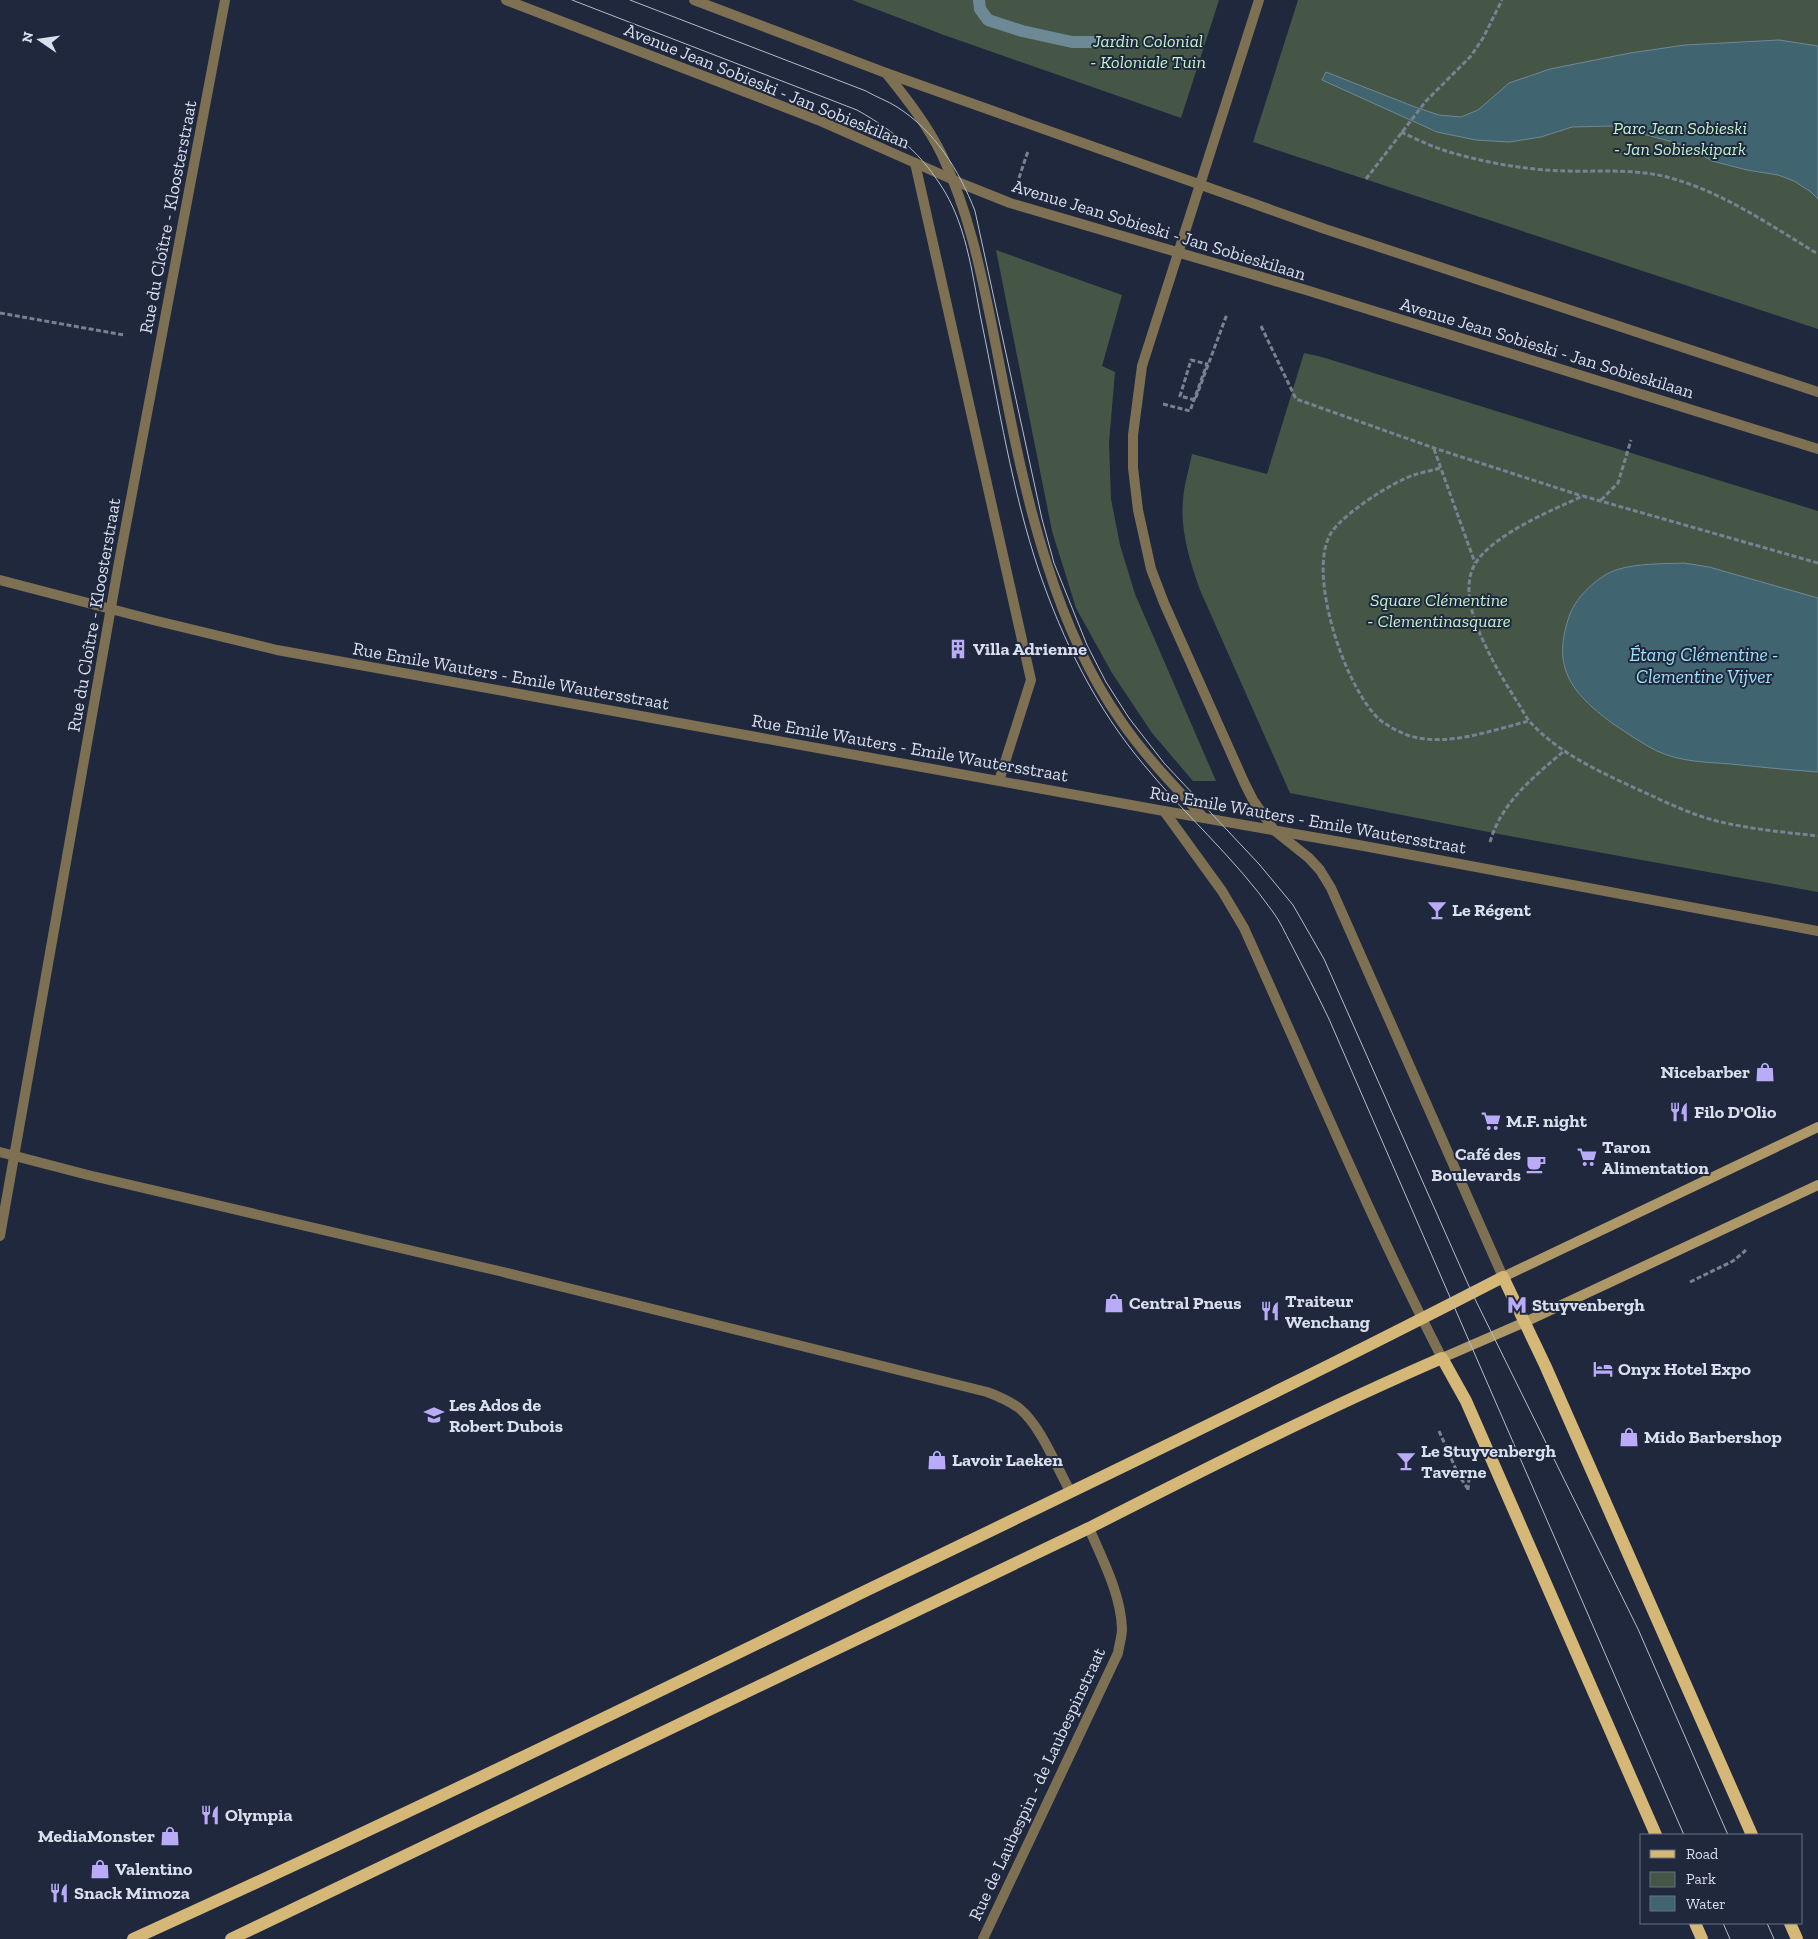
<svg xmlns="http://www.w3.org/2000/svg" width="1818" height="1939" font-family="'Zilla Slab',serif">
<style>
.green{fill:#455647}
.water{fill:#406470;stroke:#6e8996}
.lines{fill:none;stroke-linecap:round;stroke-linejoin:round}
.stream{stroke:#6e8996;stroke-width:12}
.path{stroke:#798193;stroke-width:3;stroke-dasharray:5 2.5;stroke-linecap:butt}
.service{stroke:#7e7052;stroke-width:10}
.minor{stroke:#7e7052;stroke-width:10}
.tertiary{stroke:#7e7052;stroke-width:10}
.secondary{stroke:#af9867;stroke-width:10}
.primary{stroke:#d5b877;stroke-width:12}
.tram{stroke:#b5bccb;stroke-width:1}
.labels{text-anchor:middle;stroke-width:4;stroke-linejoin:round;paint-order:stroke}
.park-label{font-size:18px;font-style:italic;fill:#c2f2c7;stroke:#1f283d}
.street-label{font-size:18px;fill:#d9dfed;stroke:#1f283d}
.poi-label{font-size:18px;font-weight:bold;fill:#d9dfed;stroke:#1f283d;text-anchor:start}
.water-label{font-size:19px;font-style:italic;fill:#9ee3fa;stroke:#1f283d}
</style>
<rect width="100%" height="100%" fill="#1f283d"/>
<path class="green" d="M852,0h367l-38,118 -237,-83z
M1298,0h520v329l-565,-187z
M996,250l126,45 -20,71 13,6 -6,71 2,56 9,46 15,49 81,187h-23l-41,-48 -40,-60 -36,-65 -24,-77z
M1304,353l18,4 496,154v381l-314,-57 -214,-42 -90,-203c-10,-29 -20,-59 -17,-90 1,-15 6,-31 9,-46l75,20z"/>
<path class="water" d="M1779,40l39,6v153l-7,-7 -17,-11 -16,-6 -31,-5 -35,-9 -25,-15 -73,-20 -42,1 -31,10 -32,5 -33,-2 -39,-8 -115,-52 4,-8 89,35 24,8 22,2 17,-7 31,-27 41,-14 80,-16 55,-8z
M1684,563l25,4 109,31v174c-29,-2 -58,-5 -87,-8 -26,-2 -50,-2 -74,-13 -16,-8 -30,-18 -45,-28 -42,-31 -61,-57 -42,-109 7,-18 28,-38 46,-44 21,-7 46,-6 68,-7z"/>
<g class="lines">
<path class="stream" d="M979,0l1,9 8,11 34,11 50,11h25"/>
<path class="path" d="M1401,132c13,6 27,13 42,18 38,12 82,20 122,21 37,1 74,-3 109,8 52,15 99,48 144,75
M1019,178l9,-27
M1366,179l60,-78 45,-45 12,-18 19,-38
M0,313l124,22
M1261,326l35,73 138,49 148,48
M1163,404l27,7 17,-47 -16,-4 -11,36 15,4 32,-86
M1434,449l41,114
M1440,468c-9,3 -18,4 -26,7 -22,7 -71,39 -83,58 -25,41 15,157 49,187 9,7 19,12 30,16 39,11 82,-6 119,-15
M1601,500l17,-17 13,-43
M1818,563l-235,-67c-31,14 -91,39 -108,68 -15,26 1,63 13,87 8,17 18,33 28,49 5,7 9,16 14,22 31,34 79,54 120,73 20,9 41,19 63,25 34,9 70,12 105,16
M1490,842c12,-41 44,-65 75,-92
M1690,1282l43,-21 12,-10 -3,-1
M1439,1431l19,43 10,15
M1468,1490l1,-12"/>
<path class="service" d="M886,73c21,26 42,53 56,82 26,55 38,112 50,171 16,80 30,161 55,238 17,54 41,110 74,157 24,35 54,66 83,97"/>
<path class="minor" d="M915,163l116,517 -32,101
M0,580l157,41 120,29 887,161 200,35 454,85
M0,1152l88,23 411,96 488,121c11,4 22,9 32,16 22,18 37,58 51,83
M0,1236l119,-674 106,-562
M983,1939l135,-286c1,-8 4,-16 4,-24 -1,-35 -20,-70 -33,-101"/>
<path class="tertiary" d="M506,0l312,120 147,65 45,18 296,87 512,159
M694,0l192,73 439,156 493,163
M1259,0l-117,366 -9,69v33l5,42 13,59 13,34 80,179 9,18 21,30 35,28 11,12 11,18 172,389
M1164,811l58,80 22,37c65,144 126,290 198,430"/>
<path class="secondary" d="M1503,1277l315,-150
M1442,1358l83,-36 293,-137"/>
<path class="primary" d="M1695,1923l7,16
M1790,1923l7,16
M133,1939c241,-109 480,-225 718,-341 218,-105 437,-210 652,-321l42,88 207,470
M231,1939l858,-411c116,-59 233,-118 353,-170l24,43 190,434"/>
<path class="tram" d="M572,0l285,110c39,22 65,44 88,82 23,39 28,88 37,132 17,82 30,167 57,247 24,70 57,137 105,194 41,50 91,93 129,147 7,9 12,21 18,32 13,25 26,50 38,75l355,816
M630,0l236,91c10,6 22,10 31,16 38,24 62,63 78,104l67,308 12,44 33,82 19,37 23,36 35,45 95,101 34,41 31,54 148,334 166,336 90,206
M1723,1923l7,16
M1767,1923l7,16"/>
</g>
<defs>
<symbol id="building-bare" viewBox="-9 -9 18 18"><path d="M-4-6H4V6H1V3H-1V6H-4ZM-2.5-4.3h1.7v1.8h-1.7ZM.8-4.3h1.7v1.8H.8ZM-2.5-1h1.7V.8h-1.7ZM.8-1h1.7V.8H.8Z" fill="#b9abf7" stroke="#1f283d" stroke-width="2.5" paint-order="stroke"/></symbol>
<symbol id="bar-bare" viewBox="-9 -9 18 18"><path d="M-6-5H6L.8 .8V4.5H3.5V6h-7V4.5H-.8V.8Z" fill="#b9abf7" stroke="#1f283d" stroke-width="2.5" paint-order="stroke"/></symbol>
<symbol id="shop-bare" viewBox="-9 -9 18 18"><path d="M-5-2.5h2.3a2.7 3.5 0 0 1 5.4 0H5L5.5 6h-11ZM-1.5-2.5h3a1.5 2.3 0 0 0-3 0Z" fill="#b9abf7" stroke="#1f283d" stroke-width="2.5" paint-order="stroke"/></symbol>
<symbol id="restaurant-bare" viewBox="-9 -9 18 18"><path d="M-5-6h1v4h1v-4h1v4h1v-4h1v5L-1.5 .5V6h-2V.5L-5-1ZM5-6V6H3V1.5H1.5Q1.5-4 5-6Z" fill="#b9abf7" stroke="#1f283d" stroke-width="2.5" paint-order="stroke"/></symbol>
<symbol id="supermarket-bare" viewBox="-9 -9 18 18"><path d="M-6-5.5h2.5l.6 2H6L4.5 2H-2.5L-4.4-4H-6ZM-1.5 3.2a1.3 1.3 0 1 0 .1 0ZM3 3.2a1.3 1.3 0 1 0 .1 0Z" fill="#b9abf7" stroke="#1f283d" stroke-width="2.5" paint-order="stroke"/></symbol>
<symbol id="cafe-bare" viewBox="-9 -9 18 18"><path d="M-5.5-4.5H6V0H3Q3 3.5 0 3.5H-2.5Q-5.5 3.5-5.5 0ZM3-3.2v2h1.7v-2ZM-6 4.5H4V6H-6Z" fill="#b9abf7" stroke="#1f283d" stroke-width="2.5" paint-order="stroke"/></symbol>
<symbol id="metro-bare" viewBox="-9 -9 18 18"><path d="M-5.5 5V-5H-3L0 0L3-5H5.5V5H3V-.5L0 4L-3-.5V5Z" fill="#b9abf7" stroke="#1f283d" stroke-width="2.5" paint-order="stroke"/></symbol>
<symbol id="hotel-bare" viewBox="-9 -9 18 18"><path d="M-6-4.5h1.5V1H6V5H4.5V3h-9V5H-6ZM-4 0a1.8 1.8 0 1 1 3.6 0ZM.5 0V-2.5h3Q6-2.5 6 0Z" fill="#b9abf7" stroke="#1f283d" stroke-width="2.5" paint-order="stroke"/></symbol>
<symbol id="school-bare" viewBox="-9 -9 18 18"><path d="M0-5L7-2L0 1L-7-2ZM-4 1L0 2.5L4 1V4Q0 6-4 4Z" fill="#b9abf7" stroke="#1f283d" stroke-width="2.5" paint-order="stroke"/></symbol>
</defs>
<g fill-rule="evenodd">
<use href="#building-bare" x="944" y="635" width="28" height="28"/>
<use href="#bar-bare" x="1423" y="896" width="28" height="28"/>
<use href="#shop-bare" x="1751" y="1058" width="28" height="28"/>
<use href="#restaurant-bare" x="1665" y="1098" width="28" height="28"/>
<use href="#supermarket-bare" x="1477" y="1107" width="28" height="28"/>
<use href="#supermarket-bare" x="1573" y="1143" width="28" height="28"/>
<use href="#cafe-bare" x="1522" y="1150" width="28" height="28"/>
<use href="#shop-bare" x="1100" y="1289" width="28" height="28"/>
<use href="#metro-bare" x="1503" y="1291" width="28" height="28"/>
<use href="#restaurant-bare" x="1256" y="1297" width="28" height="28"/>
<use href="#hotel-bare" x="1589" y="1355" width="28" height="28"/>
<use href="#school-bare" x="420" y="1401" width="28" height="28"/>
<use href="#shop-bare" x="1615" y="1423" width="28" height="28"/>
<use href="#shop-bare" x="923" y="1446" width="28" height="28"/>
<use href="#bar-bare" x="1392" y="1447" width="28" height="28"/>
<use href="#restaurant-bare" x="196" y="1801" width="28" height="28"/>
<use href="#shop-bare" x="156" y="1822" width="28" height="28"/>
<use href="#shop-bare" x="86" y="1855" width="28" height="28"/>
<use href="#restaurant-bare" x="45" y="1879" width="28" height="28"/>
</g>
<g class="labels">
<g class="park-label">
<text x="1148" y="47">Jardin Colonial<tspan x="1148" dy="21">- Koloniale Tuin</tspan></text>
<text x="1680" y="134">Parc Jean Sobieski<tspan x="1680" dy="21">- Jan Sobieskipark</tspan></text>
<text x="1439" y="606">Square Clémentine<tspan x="1439" dy="21">- Clementinasquare</tspan></text>
</g>
<g class="street-label">
<text transform="translate(767 86) rotate(22)" y="6">Avenue Jean Sobieski - Jan Sobieskilaan</text>
<text transform="translate(168 217) rotate(-79)" y="6">Rue du Cloître - Kloosterstraat</text>
<text transform="translate(1159 230) rotate(17)" y="6">Avenue Jean Sobieski - Jan Sobieskilaan</text>
<text transform="translate(1547 348) rotate(17)" y="6">Avenue Jean Sobieski - Jan Sobieskilaan</text>
<text transform="translate(94 615) rotate(-80)" y="6">Rue du Cloître - Kloosterstraat</text>
<text transform="translate(511 676) rotate(10)" y="6">Rue Emile Wauters - Emile Wautersstraat</text>
<text transform="translate(910 748) rotate(10)" y="6">Rue Emile Wauters - Emile Wautersstraat</text>
<text transform="translate(1308 820) rotate(10)" y="6">Rue Emile Wauters - Emile Wautersstraat</text>
<text transform="translate(1037 1784) rotate(-65)" y="6">Rue de Laubespin - de Laubespinstraat</text>
</g>
<g class="poi-label">
<text x="973" y="655">Villa Adrienne</text>
<text x="1452" y="916">Le Régent</text>
<text x="1750" y="1078" text-anchor="end">Nicebarber</text>
<text x="1694" y="1118">Filo D'Olio</text>
<text x="1506" y="1127">M.F. night</text>
<text x="1602" y="1153">Taron<tspan x="1602" dy="21">Alimentation</tspan></text>
<text x="1521" y="1160" text-anchor="end">Café des<tspan x="1521" dy="21">Boulevards</tspan></text>
<text x="1285" y="1307">Traiteur<tspan x="1285" dy="21">Wenchang</tspan></text>
<text x="1129" y="1309">Central Pneus</text>
<text x="1532" y="1311">Stuyvenbergh</text>
<text x="1618" y="1375">Onyx Hotel Expo</text>
<text x="449" y="1411">Les Ados de<tspan x="449" dy="21">Robert Dubois</tspan></text>
<text x="1644" y="1443">Mido Barbershop</text>
<text x="1421" y="1457">Le Stuyvenbergh<tspan x="1421" dy="21">Taverne</tspan></text>
<text x="952" y="1466">Lavoir Laeken</text>
<text x="225" y="1821">Olympia</text>
<text x="155" y="1842" text-anchor="end">MediaMonster</text>
<text x="115" y="1875">Valentino</text>
<text x="74" y="1899">Snack Mimoza</text>
</g>
<g class="water-label">
<text x="1704" y="661">Étang Clémentine -<tspan x="1704" dy="22">Clementine Vijver</tspan></text>
</g>
</g>
<rect x="1640" y="1834" width="162" height="90" fill="#1f283d" stroke="#697183"/>
<rect x="1650" y="1850" width="25" height="8" fill="#d5b877" stroke="#697183"/>
<text x="1686" y="1859" font-size="15" fill="#d9dfed">Road</text>
<rect x="1650" y="1872" width="25" height="15" fill="#455647" stroke="#697183"/>
<text x="1686" y="1884" font-size="15" fill="#d9dfed">Park</text>
<rect x="1650" y="1896" width="25" height="15" fill="#406470" stroke="#697183"/>
<text x="1686" y="1909" font-size="15" fill="#d9dfed">Water</text>
<g transform="translate(40 40) rotate(283)" stroke="#1f283d" stroke-width="4" paint-order="stroke">
<path d="M0-4L9 19L0 12L-9 19Z" fill="#d9dfed"/>
<text y="-8" font-size="14" font-weight="bold" text-anchor="middle" fill="#d9dfed">N</text>
</g>
</svg>
